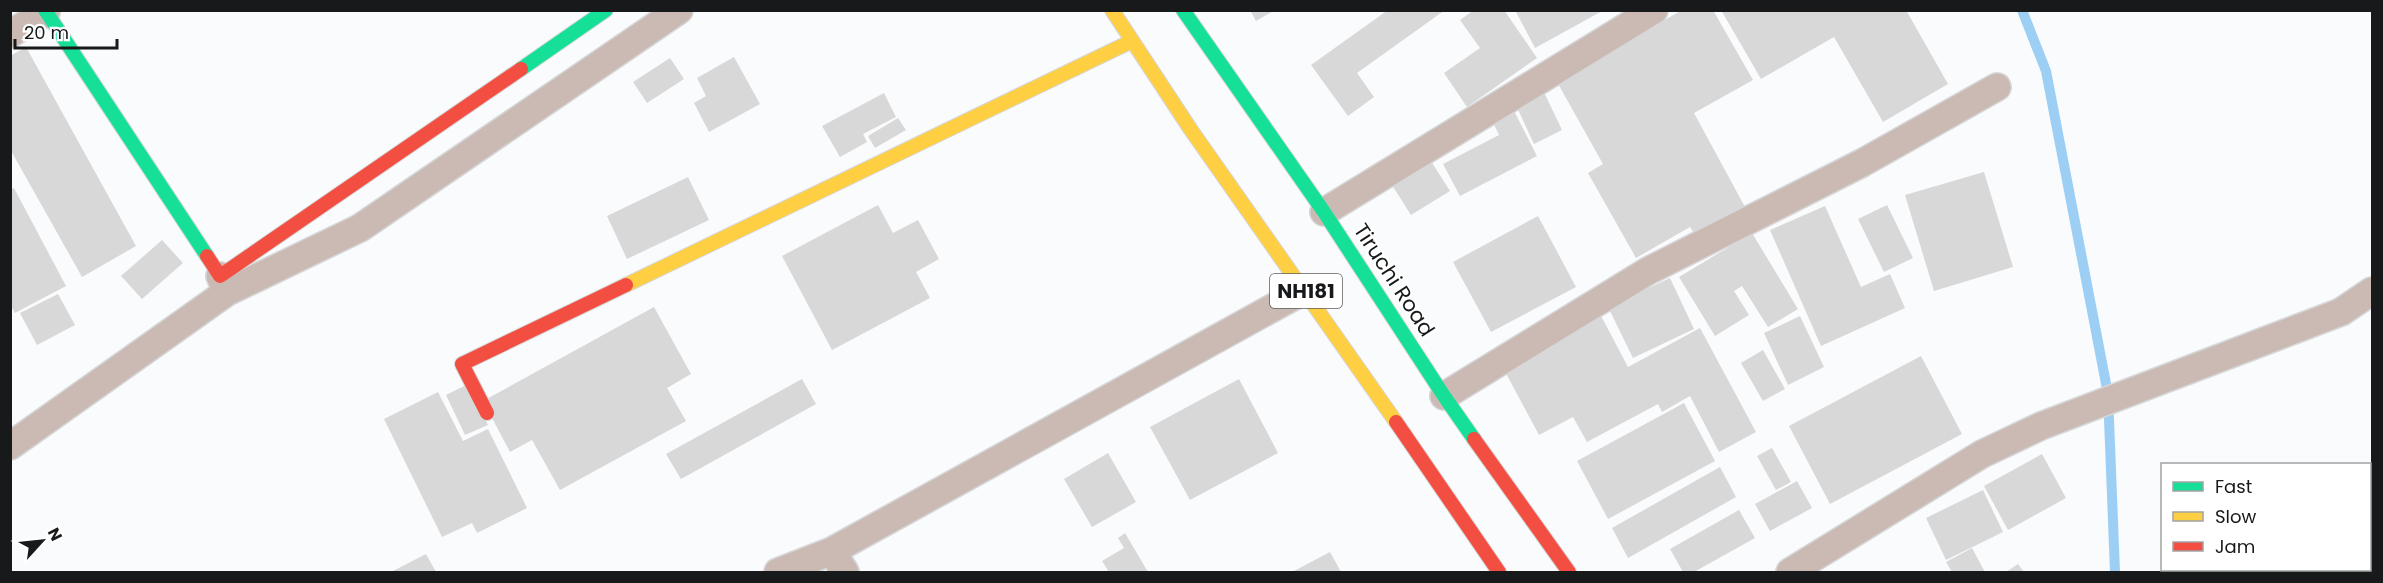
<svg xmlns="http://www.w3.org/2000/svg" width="2383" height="583" font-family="Poppins,sans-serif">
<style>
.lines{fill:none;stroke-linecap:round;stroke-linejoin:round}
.stream{stroke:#9dcff4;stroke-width:10}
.building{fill:#d9d8d9}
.street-casing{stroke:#d6d7d8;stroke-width:30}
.fast-casing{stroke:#d6d7d8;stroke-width:16}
.slow-casing{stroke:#d6d7d8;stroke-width:16}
.jam-casing{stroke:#d6d7d8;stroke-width:16}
.street{stroke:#cabab3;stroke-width:27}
.fast{stroke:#16e098;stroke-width:14}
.slow{stroke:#ffcf43;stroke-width:14}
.jam{stroke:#f24e42;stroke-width:14}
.labels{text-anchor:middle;stroke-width:4.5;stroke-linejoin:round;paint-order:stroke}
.shield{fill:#fff;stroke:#5d5e5f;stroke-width:1.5}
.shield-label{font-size:20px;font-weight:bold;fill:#17191a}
.street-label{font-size:21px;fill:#17191a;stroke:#fff}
</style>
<rect width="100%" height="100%" fill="#f9fbfd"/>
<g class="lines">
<path class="stream" d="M2022,10l24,61 62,323 7,178"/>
</g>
<path class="building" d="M1250,10h25l-19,11z
M1388,10h57l-88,63 17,24 -26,19 -37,-51z
M1474,10h30l33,48 -70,49 -23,-34 36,-25 -20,-28z
M1515,10h89l-69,38z
M1682,10h31l40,70 -59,33 51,94 -26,14 -22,17 -7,-11 -54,31 -48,-85 15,-9 -46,-82z
M1721,10h185l42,74 -65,38 -49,-85 -73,42z
M26,47l110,199 -54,31 -72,-128v-93z
M734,57l26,47 -51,28 -15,-29 12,-7 -9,-18z
M670,58l14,21 -37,24 -14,-21z
M1543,90l19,40 -28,14 -19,-41z
M884,93l12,24 -33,17 4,8 -27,15 -18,-31z
M1511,105l26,51 -77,40 -17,-32 56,-29 -9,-19z
M898,118l8,12 -31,18 -7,-12z
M1429,158l21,33 -39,24 -21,-33z
M1984,172l29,95 -79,24 -29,-96z
M688,177l21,43 -82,39 -20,-43z
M14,188l52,98 -51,27 -5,-9v-114z
M878,205l15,28 25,-13 21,39 -23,13 14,26 -98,52 -50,-94z
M1887,205l26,53 -29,14 -26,-53z
M1825,206l36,81 29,-13 15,34 -84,38 -51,-116z
M1538,216l38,71 -85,45 -38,-70z
M1752,233l46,76 -30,18 -26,-41 -8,5 15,24 -34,21 -36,-59z
M162,240l21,23 -41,36 -21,-23z
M1670,278l24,51 -61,29 -25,-51z
M58,294l17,31 -38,20 -17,-32z
M654,307l37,67 -24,14 19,33 -126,69 -28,-50 -22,12 -27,-51z
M1600,314l28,53 72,-39 56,104 -37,20 -29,-56 -28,16 -4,-8 -71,38 -14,-25 -34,18 -37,-69z
M1800,316l24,51 -36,18 -24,-52z
M1763,350l22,39 -22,12 -22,-38z
M1921,356l41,78 -132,70 -41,-78z
M802,379l14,25 -135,75 -15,-25z
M1239,379l39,74 -88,47 -40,-73z
M468,384l20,41 -23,10 -19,-40z
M438,392l25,49 25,-12 39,79 -50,25 -5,-10 -30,14 -58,-118z
M1684,403l31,58 -107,58 -31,-58z
M1772,448l19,34 -15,8 -19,-34z
M1108,453l28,49 -44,25 -28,-48z
M2042,454l24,44 -58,32 -24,-44z
M1720,467l16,30 -108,61 -16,-30z
M1797,481l15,27 -42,23 -15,-27z
M1983,490l20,42 -57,28 -20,-42z
M1739,510l16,28 -61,34h-11l-13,-23z
M1125,533l23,39h-39l-7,-11 22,-13 -6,-10z
M1972,548l13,24h-33l-6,-10z
M1330,552l11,20h-49z
M426,554l10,18h-45z
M2018,564l6,8h-18z"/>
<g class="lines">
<defs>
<path id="street" d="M10,34l36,-22
M1324,212l330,-202
M227,292l133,-64 319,-218
M1444,396l204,-125 214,-108 135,-76
M10,446l217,-154 -7,-16
M832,551l13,21
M778,572l54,-21 473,-261
M1790,572l192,-118 59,-28 300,-114 31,-21"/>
<path id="fast" d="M45,10l162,246
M1183,10l141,202 120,184 30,43
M521,69l85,-59"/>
<path id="slow" d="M1112,10l79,120 205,292
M626,285l506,-244"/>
<path id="jam" d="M207,256l13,20 301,-207
M487,413l-25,-49 164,-79
M1396,422l103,150
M1474,439l95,133"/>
</defs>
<use href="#street" class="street-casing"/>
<use href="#fast" class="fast-casing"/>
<use href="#slow" class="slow-casing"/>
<use href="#jam" class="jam-casing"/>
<use href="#street" class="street"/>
<use href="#fast" class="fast"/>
<use href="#slow" class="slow"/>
<use href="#jam" class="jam"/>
</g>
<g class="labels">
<rect class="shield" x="1270" y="274" width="72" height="34" rx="4.5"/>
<g class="shield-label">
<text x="1306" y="298">NH181</text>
</g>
<g class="street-label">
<text transform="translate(1394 280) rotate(57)" y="7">Tiruchi Road</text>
</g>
</g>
<rect width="2383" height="583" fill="none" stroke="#17191a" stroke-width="24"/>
<rect x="2161" y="463" width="210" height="108" fill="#ffffff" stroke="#a2a3a3" stroke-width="1.5"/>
<rect x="2173" y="482" width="30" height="9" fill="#16e098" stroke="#a2a3a3" stroke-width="1.5"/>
<text x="2215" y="493" font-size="18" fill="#17191a">Fast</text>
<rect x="2173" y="512" width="30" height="9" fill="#ffcf43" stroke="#a2a3a3" stroke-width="1.5"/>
<text x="2215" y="523" font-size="18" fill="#17191a">Slow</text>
<rect x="2173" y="542" width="30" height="9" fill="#f24e42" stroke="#a2a3a3" stroke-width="1.5"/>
<text x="2215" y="553" font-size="18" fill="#17191a">Jam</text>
<g transform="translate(42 541) rotate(63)" stroke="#ffffff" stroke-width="4.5" paint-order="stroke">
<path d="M0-4.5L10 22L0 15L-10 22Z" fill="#17191a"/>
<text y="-9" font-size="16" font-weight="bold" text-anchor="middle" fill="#17191a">N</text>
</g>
<path d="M15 39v9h102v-9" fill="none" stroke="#17191a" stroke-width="3"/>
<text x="24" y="39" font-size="18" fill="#17191a" stroke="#ffffff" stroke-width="4.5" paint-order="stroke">20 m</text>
</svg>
